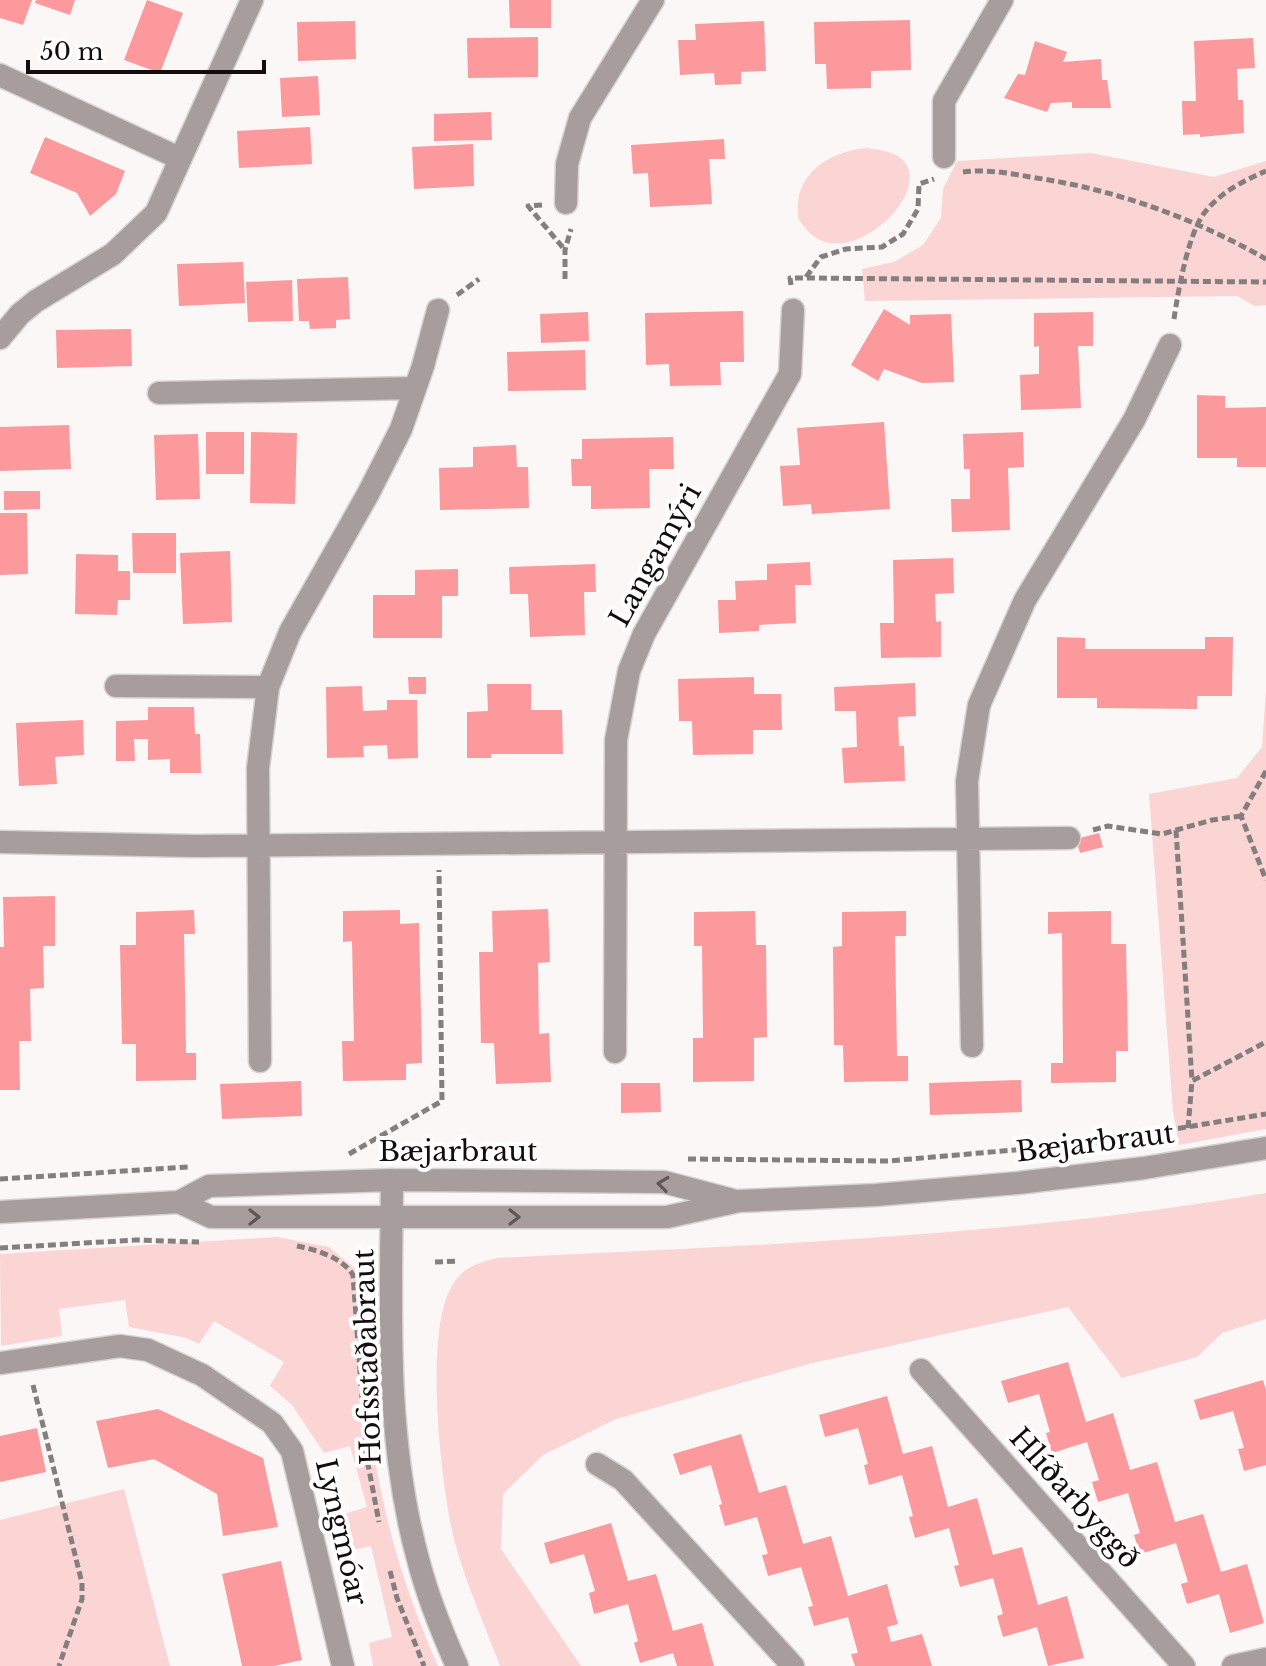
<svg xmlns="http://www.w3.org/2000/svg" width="1266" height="1666" font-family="'Libre Baskerville',serif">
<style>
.green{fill:#fbd4d4}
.building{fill:#fc999c}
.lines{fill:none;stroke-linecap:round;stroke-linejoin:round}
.minor-casing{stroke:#d7d2d2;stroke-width:25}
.tertiary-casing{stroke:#d7d2d2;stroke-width:25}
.path{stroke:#857e7e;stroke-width:5;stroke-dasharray:8 4;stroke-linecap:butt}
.minor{stroke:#a69d9c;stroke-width:22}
.tertiary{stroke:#a69d9c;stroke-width:22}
.oneway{stroke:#5e5554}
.labels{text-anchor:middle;stroke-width:8;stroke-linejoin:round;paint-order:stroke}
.street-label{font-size:28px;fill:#150d0d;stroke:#fff}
</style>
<rect width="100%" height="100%" fill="#fcf7f7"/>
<path class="green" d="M868,148c9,2 22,3 30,8 41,28 -35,105 -78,84 -10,-5 -16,-13 -22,-22 0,-8 -1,-18 2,-26 10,-29 40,-42 68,-44z
M1091,153l123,24 52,-16v144l-11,1 -18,-10 -372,5 -3,-32 32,-7 29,-17 18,-27 2,-29 14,-28z
M1266,690v439l-87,16 -6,-34 -24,-317 88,-16 25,-31z
M1266,1193v126l-44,14 -25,24 -75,21 -54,-71 -260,57 -192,55 -73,36 -40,39 -2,55 80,117h-81c-15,-41 -35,-84 -46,-127 -13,-53 -32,-214 1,-258 11,-15 25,-19 42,-23 256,-13 515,-21 769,-65z
M277,1237l52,10 31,26c9,57 6,114 13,171 10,76 34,152 65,222h-65l-4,-23 23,-6 -21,-91 -23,5 -7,-36 26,-8 -17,-61 -26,7 -32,-48 -22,-19 14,-24 -70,-41 -15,23 -12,-6 -58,-11 -4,-27 -66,9 3,27 -61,10 -1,-92z
M124,1489l46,177h-170v-146z"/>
<path class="building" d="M0,0h32l-9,25 -23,-7z
M36,0h39l-5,15 -35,-12z
M147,0l36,13 -23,60 -36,-13z
M509,0h42v28h-41z
M910,20l1,50 -40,1v17l-44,1 -1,-25h-11l-1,-42z
M355,21l1,38 -58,2 -1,-39z
M764,21l2,50 -25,1v12l-26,1 -1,-12 -34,2 -2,-35h18l-1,-16z
M538,37v40l-70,1 -1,-40z
M1253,38l2,30 -18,1 1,31h5l1,33 -44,4v-3l-17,1 -1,-34h14l-2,-60z
M1035,41l32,11 -4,10 38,-3 1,21h5l4,28h-39v-6l-21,1 -4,9 -43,-14 14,-24 7,1z
M318,76l2,39 -38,2 -2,-39z
M491,112l1,28 -58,1v-27z
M310,127l2,37 -73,4 -2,-37z
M45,137l80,34 -9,23 -26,22 -13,-23 -47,-20z
M724,139l1,20h-16l3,45 -62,3 -2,-34 -15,1 -2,-29z
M473,144l1,42 -60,3 -2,-42z
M243,262l2,41 -66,3 -2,-42z
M348,277l2,42 -14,1v8l-26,1 -1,-8h-10l-2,-42z
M292,280l1,41 -45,1 -2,-40z
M884,309l26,16v-10l41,-1 3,68 -32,1 -38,-14 -6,12 -27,-16z
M743,311l1,51h-24l1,23 -51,1 -1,-22 -23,1 -1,-52z
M588,312l1,29 -48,2 -1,-29z
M1093,312v34h-15l3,62 -60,2 -1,-35 19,-1v-28l-5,1v-34z
M131,329l1,37 -75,2 -1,-38z
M585,350l1,40 -78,1 -1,-39z
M1197,395l28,1v12l41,-1v60h-29v-9h-40z
M884,422l6,87 -78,5 -1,-10 -28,2 -3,-40 20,-1 -3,-37z
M69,425l2,44 -71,2v-44z
M206,432h38v42h-38z
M251,432l46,1 -2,71 -45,-1z
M1023,432l1,35 -16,1 2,62 -58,2 -1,-33h19v-30h-6l-1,-35z
M198,434l2,65 -44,1 -2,-65z
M673,437l1,32h-25l1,39 -59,1v-23h-19l-1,-27h11v-20z
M516,445l1,22h11l1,41 -89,2 -1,-42 34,-1v-20z
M4,491h36v18l-36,1z
M0,513h27l1,61 -28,1z
M132,533h44v40h-43z
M230,551l2,71 -49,2 -3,-71z
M76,554l42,1v16h12v29h-12l-1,15 -42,-1z
M953,558l1,35 -19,1 1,28 5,-1v36l-60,1 -1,-35h14l-1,-63z
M810,562l1,23h-16l1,38 -37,2v6l-40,2 -1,-33h18l-1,-19 32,-1v-16z
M595,564l1,28h-12l1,43 -55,2 -2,-43h-18l-1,-27z
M458,569v27h-16v42h-69v-43h42v-25z
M1057,637l28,1v11h120v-12h28l-1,59h-35v13l-100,-1v-10h-40z
M408,677h18v17h-17z
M754,677v17h27l1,36h-29v24l-60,1 -1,-34h-13l-1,-42z
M915,683l1,33 -18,1 1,29h5l1,35 -61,2 -2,-35 15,-1 -1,-36h-21l-1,-24z
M487,684h44v26h31l1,44h-72v4h-24v-46l21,-1z
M362,686l1,25 24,-1v-10h30l1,58 -30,1 -1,-14 -24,1 1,11 -37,1 -1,-71z
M148,707h46l1,27h5l1,39h-31v-14l-22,1v-21h-14l1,22h-19v-40l32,-1z
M83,720l1,35 -29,2 2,27 -38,2 -3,-63z
M1099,833l4,14 -23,6 -4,-14z
M55,896v50h-12l1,42 -14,1 1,52h-12l1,49h-20v-143h4l-1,-50z
M548,909l2,53 -12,1 1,71 10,-1 2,49 -55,2 -2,-41h-13l-2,-91h14l-1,-41z
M194,910l1,24h-11l2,119h10v27l-60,1v-37h-14l-2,-99h16v-33z
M400,910v14l19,-1 3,140 -16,1v16l-63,1 -1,-40h12l-2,-100 -9,1v-31z
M755,911l1,34h10l1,92 -13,1v43l-61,1v-44h10l-1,-92h-8v-34z
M906,911v25h-11l2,120h11v25l-64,1 -1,-37h-9l-1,-98 9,-1v-34z
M1111,911v33h15l2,107h-12v31l-65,1v-20h12l-1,-130 -14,1v-22z
M1021,1080l1,32 -92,3 -1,-32z
M301,1081l1,35 -80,3 -2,-35z
M621,1083h39l1,29 -40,1z
M1068,1362l18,60 27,-9 17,57 27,-8 18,60 28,-8 18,58 26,-8 17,59 -34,10 -11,-39 -32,10 -6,-20 7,-2 -12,-39 -36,11 -6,-19 6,-2 -12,-40 -30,9 -6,-20 7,-2 -12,-38 -35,11 -6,-20 4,-1 -11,-38 -31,9 -7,-22z
M1263,1380l3,10v75l-22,6 -6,-22 6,-1 -11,-37 -33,9 -6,-20z
M887,1396l16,58 29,-8 16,61 29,-9 16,57 29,-8 16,58 29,-9 17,62 -36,8 -11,-39 -34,10 -6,-21 6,-2 -10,-36 -33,9 -6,-21 5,-1 -10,-37 -34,10 -6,-21 4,-1 -11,-41 -33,10 -5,-20 4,-1 -10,-36 -33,9 -6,-22z
M158,1409l105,49 15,69 -55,9 -6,-42 -63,-35 -46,9 -12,-47z
M37,1428l9,44 -46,10v-46z
M741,1434l18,59 27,-8 17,59 28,-8 17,60 39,-12 11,40 -11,3 4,15 31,-8 10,32h-77l-4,-12 7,-1 -10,-36 -34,9 -6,-19 5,-1 -12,-39 -33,9 -6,-21 6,-1 -11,-37 -32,9 -6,-21 3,-1 -11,-39 -31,10 -7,-21z
M611,1523l17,58 28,-7 17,57 29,-8 12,43h-37l-4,-13 -33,10 -6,-20 4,-2 -10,-37 -34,10 -5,-21 6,-2 -11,-37 -34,10 -6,-21z
M281,1561l21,99 -28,6h-32l-20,-92z"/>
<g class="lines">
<defs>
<path id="minor" d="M0,75l179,83
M944,157v-56l58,-101
M566,203l1,-39 13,-46 73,-118
M0,338l20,-24 16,-13 77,-47 43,-41 96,-213
M159,393l256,-5
M116,686l152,1
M0,842l195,4 874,-8
M972,1046l-5,-265 12,-76 46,-105 109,-180 36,-75
M615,1052l1,-312 13,-69 15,-37 146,-260 3,-64
M260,1061l-2,-293 10,-81 22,-55 78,-138 33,-65 22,-63 15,-56
M0,1363l120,-17 28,4 54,25 70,48 20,28 51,215
M921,1370l263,296
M597,1464l26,16 170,186
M1233,1666l33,-7"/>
<path id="tertiary" d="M392,1180c-1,128 -8,258 27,383 9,35 23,69 38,103
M179,1202l32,15h456l72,-16 137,-6 142,-12 126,-15 122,-20
M0,1212l179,-10 30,-16 183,-6 272,2 68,18"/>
</defs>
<use href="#minor" class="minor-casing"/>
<use href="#tertiary" class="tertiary-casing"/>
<path class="path" d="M963,172c22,-3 46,1 67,5 84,12 162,40 236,82
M542,205l-14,1 37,44
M806,277l15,-20 25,-8 36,-2 21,-13 15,-25 1,-25 15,-5
M565,279v-29l6,-21
M791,285l-1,-7h15l461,4
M457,295l22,-16
M1174,319c4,-27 14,-86 31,-107 16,-20 38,-31 61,-41
M1266,771l-25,45 25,64
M1093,830l15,-4 54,8 50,-14 29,-4
M1176,830l16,251
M1188,1128l4,-47 74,-39
M349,1154l93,-53 -3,-231
M688,1159l200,2 195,-17 183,-30
M0,1179l188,-12
M297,1246c19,4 45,11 56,29l13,179 13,68
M0,1248l136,-8 63,2
M435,1262l23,-1
M33,1385l49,198v16l-23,67
M390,1571l7,27 27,68"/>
<use href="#minor" class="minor"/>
<use href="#tertiary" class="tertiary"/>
</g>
<defs><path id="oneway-chevron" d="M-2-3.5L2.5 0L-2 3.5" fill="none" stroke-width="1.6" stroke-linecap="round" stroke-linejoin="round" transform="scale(2)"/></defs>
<g class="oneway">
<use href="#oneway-chevron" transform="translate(663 1184) rotate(-173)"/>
<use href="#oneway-chevron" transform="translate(254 1217)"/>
<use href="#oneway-chevron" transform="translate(514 1217)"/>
</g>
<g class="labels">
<g class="street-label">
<text transform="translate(655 555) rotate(-61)" y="10">Langamýri</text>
<text transform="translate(1095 1142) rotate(-7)" y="10">Bæjarbraut</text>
<text x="458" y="1161">Bæjarbraut</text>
<text transform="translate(367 1357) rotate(-92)" y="10">Hofsstaðabraut</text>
<text transform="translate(1075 1498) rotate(48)" y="10">Hlíðarbyggð</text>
<text transform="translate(342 1532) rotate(77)" y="10">Lyngmóar</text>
</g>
</g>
<path d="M28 60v12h236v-12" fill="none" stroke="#150d0d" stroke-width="4"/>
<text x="40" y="60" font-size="24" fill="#150d0d" stroke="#ffffff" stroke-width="6" paint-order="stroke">50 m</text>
</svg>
